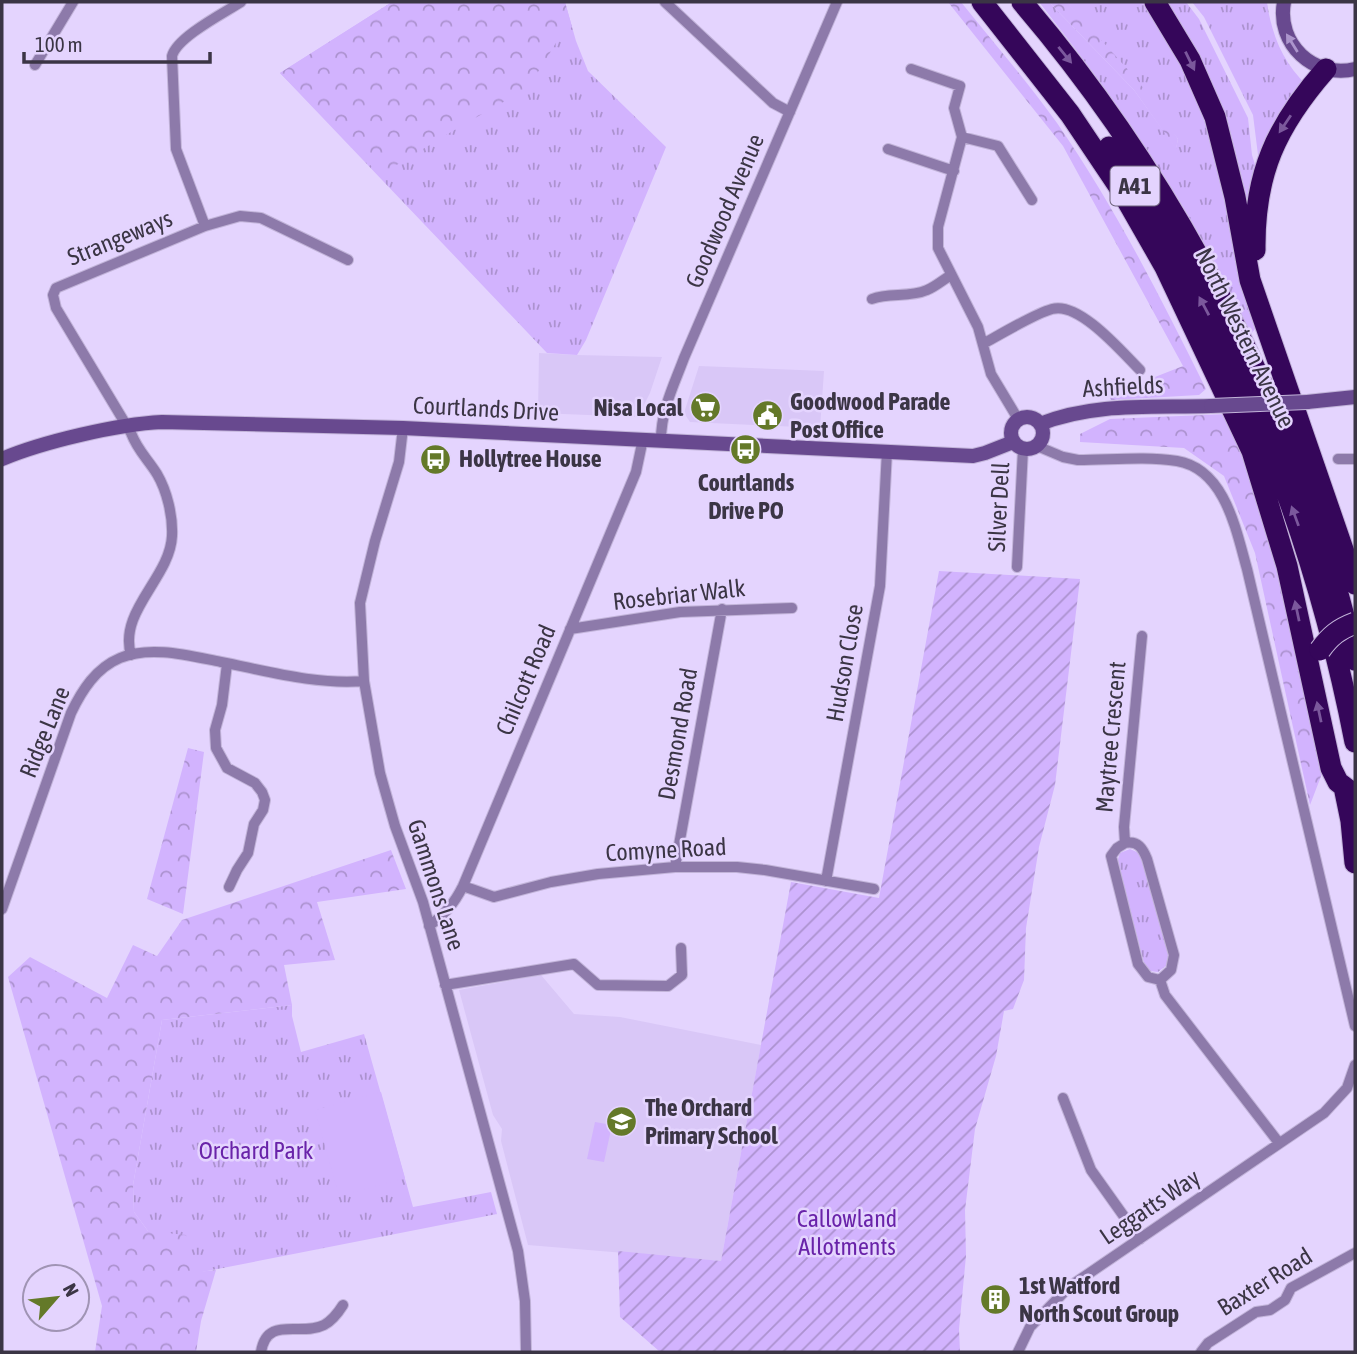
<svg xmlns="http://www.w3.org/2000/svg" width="1357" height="1354" font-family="'Asap Condensed',sans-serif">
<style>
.built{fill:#d9c7f7}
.grass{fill:url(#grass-tufts)}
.forest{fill:url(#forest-crowns)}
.garden{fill:url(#garden-furrows)}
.pitch{fill:#d2b3fe}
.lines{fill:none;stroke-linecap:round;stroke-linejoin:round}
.street-casing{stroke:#c2b4d9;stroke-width:12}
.secondary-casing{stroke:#c2b4d9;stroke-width:16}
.highway-casing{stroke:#c2b4d9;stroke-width:23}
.street{stroke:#8d7aaa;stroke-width:10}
.secondary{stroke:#68498f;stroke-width:14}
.highway{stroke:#35065a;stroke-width:21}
.secondary-bridge-casing{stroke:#c2b4d9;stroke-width:16;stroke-linecap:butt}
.highway-bridge-casing{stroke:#c2b4d9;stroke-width:23;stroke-linecap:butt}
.secondary-bridge{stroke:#68498f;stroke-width:14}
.highway-bridge{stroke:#35065a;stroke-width:21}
.oneway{fill:#ac95cc}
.oneway2{fill:#7b589c}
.labels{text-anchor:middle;stroke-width:5;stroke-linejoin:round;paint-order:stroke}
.shield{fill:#e4d4fe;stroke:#6e657c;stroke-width:2}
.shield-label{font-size:23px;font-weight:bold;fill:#3b3545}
.street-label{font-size:24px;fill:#3b3545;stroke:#e4d4fe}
.poi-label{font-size:24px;font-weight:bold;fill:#3b3545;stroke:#e4d4fe;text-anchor:start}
.park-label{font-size:24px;fill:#6923a9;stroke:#e4d4fe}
</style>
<defs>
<pattern id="grass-tufts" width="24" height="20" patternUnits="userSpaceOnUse" patternTransform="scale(1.75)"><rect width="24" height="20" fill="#d2b3fe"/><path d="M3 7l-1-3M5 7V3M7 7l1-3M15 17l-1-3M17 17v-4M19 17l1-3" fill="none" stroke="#ac92cf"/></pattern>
<pattern id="forest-crowns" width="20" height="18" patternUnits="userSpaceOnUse" patternTransform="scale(1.75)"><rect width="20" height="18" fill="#d2b3fe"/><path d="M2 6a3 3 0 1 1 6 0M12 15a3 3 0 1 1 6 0" fill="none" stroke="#ac92cf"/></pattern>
<pattern id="garden-furrows" width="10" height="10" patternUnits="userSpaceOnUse" patternTransform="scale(1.75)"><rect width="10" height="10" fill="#d2b3fe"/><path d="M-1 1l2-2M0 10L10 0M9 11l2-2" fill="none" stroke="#ac92cf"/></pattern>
</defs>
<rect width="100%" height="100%" fill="#e4d4fe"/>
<path class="built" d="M539,353l38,2 85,2 -12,36 -12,24 -100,-4z
M699,366l125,5 -4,57 -130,-6 -6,-9z
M541,975l33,39 46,3 141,28 -40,216 -193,-16 -27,-104 1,-12 -9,-14 -34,-125z"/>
<path class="grass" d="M392,2h173l11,39 12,30 78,76 -80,193 -9,15 -30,-2 -267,-280z
M1039,2h10l85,88 42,58 2,-9 -111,-137h85l48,92 55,235 -5,6c-54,-121 -129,-229 -211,-333z
M1165,2h21l13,17 49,99 4,37 4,13 -3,38h-7z
M1192,2h75c4,31 16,62 40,83l-48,78 -6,-48 -49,-98z
M1130,849l9,4 3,5 27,97 -2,10 -9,7 -8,-1 -6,-8 -27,-101 3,-9z
M292,1005v11l9,36 63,-18 49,173 78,-15 6,22 -300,59 -49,-42 -14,-19 -1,-27 29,-165z"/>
<path class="forest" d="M392,2h173l7,25 -15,14 -16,27 -18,23 -62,35 -81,49 -100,-102z
M948,2h13c32,40 66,79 96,121 58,84 104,175 149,266l-7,6 -88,5 -2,-5 74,-29 -120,-220z
M1049,2h18l72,80 39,57 -2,10 -42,-59z
M1228,414l23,55 32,110 40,192 -13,34 -55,-252 -31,-77 -40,-28 -104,-6v-8l30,-15z
M188,748l16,4 -21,162 -36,-15z
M391,850l15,39 -89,13 18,58 -51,5 8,40 -130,15 -29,165 1,27 14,19 38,4 11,37 19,-2 -15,51 -5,31h-101l7,-46 -94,-329 22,-20 77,41 26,-53 24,11 25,-36z"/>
<path class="garden" d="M939,571l141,8 -25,206 -16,62 -13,81 -2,52 -11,29 -9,2 -8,45 -21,73 -10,81 1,46 -7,73 1,23 -301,-1 -39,-34 -2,-66 103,10 70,-379 88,16z"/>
<path class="pitch" d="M381,1092l24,86 -66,18 -24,-86z
M595,1122l17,3 -8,37 -17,-3z"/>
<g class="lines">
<defs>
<path id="street" d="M665,2l108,101 17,9
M35,65l38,-63
M911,69l49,17 -6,22 8,29 -24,90v21l40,79 13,47 27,45
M962,137l36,9 34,54
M888,149l66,22
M205,226l-29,-77 -4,-93c5,-19 52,-43 69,-54
M872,299c17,-7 37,-1 55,-9 8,-3 16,-10 24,-15
M983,344c18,-10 51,-30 69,-35 27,-8 70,43 88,61
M403,428l-4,34 -24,79 -15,62 4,78 16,92 15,53 28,76 95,349 7,50 1,51
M661,440c0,-30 13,-55 23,-82l153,-356
M1037,446l26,11 15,3c32,0 67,-4 99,1 48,8 59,69 70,108l108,457
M1338,459h17
M1017,567l6,-118
M570,629l110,-17 112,-4
M1142,636l-18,191 1,16 -8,5 -6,8 27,108 10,13 12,3 5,15 114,148
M131,655c-13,-44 39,-77 41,-119 1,-20 -5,-45 -15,-62 -10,-16 -19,-23 -26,-41l-75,-125 -3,-13 3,-7 149,-62 35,-10 21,2 87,42
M227,664l-5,41 -7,25 1,18 11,20 28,15 7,9 3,8 -2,10 -9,14 -6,29 -11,17 -8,17
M1125,843c13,-3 18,6 22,16l27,96 -3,15 -11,10
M675,867l47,-258
M826,881l54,-295 7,-135
M463,886l31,11 57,-15 47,-8 77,-7h62l28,3 109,19
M2,909l69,-196c11,-23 25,-45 49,-55 31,-13 70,-2 101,4 46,9 95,23 143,19
M429,926c16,-12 25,-22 34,-40l173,-414 7,-33
M445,985l129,-21 24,21 70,1 14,-11 -1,-27
M1063,1098l28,72 49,69
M261,1352c6,-37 39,-15 63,-27 9,-5 14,-12 19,-20
M1018,1352l12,-25 39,-40 255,-174 23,-25 8,-23
M1201,1352l7,-9 48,-31 14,-2 15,-10 6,-12 64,-35"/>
<path id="secondary" d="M1284,2c-8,42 30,77 71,67
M1307,402l48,-5
M1011 433a16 16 0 1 1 32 0a16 16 0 1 1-32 0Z
M1040,424c54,-22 114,-16 171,-18
M2,459c40,-17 116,-35 160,-37l241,6 570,28 12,-3 28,-11"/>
<path id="highway" d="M982,2l88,112 51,76 44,77 87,184 35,115 44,202 7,14 17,13
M1022,2c160,187 277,418 333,658
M1155,2l35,58 25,57 20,80 15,83 105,304
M1109,147c124,177 205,384 246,595
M1255,250c-1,-76 21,-124 71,-181
M1344,787l7,34 4,42"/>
</defs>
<use href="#street" class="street-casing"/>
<use href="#secondary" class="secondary-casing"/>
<use href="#highway" class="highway-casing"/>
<use href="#street" class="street"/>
<use href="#secondary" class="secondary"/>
<use href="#highway" class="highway"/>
<defs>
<path id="secondary-bridge" d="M1211,406l96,-4"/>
<path id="highway-bridge" d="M1320,650c10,-14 19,-21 35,-27"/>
</defs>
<use href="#secondary-bridge" class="secondary-bridge-casing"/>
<use href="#highway-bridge" class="highway-bridge-casing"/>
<use href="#secondary-bridge" class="secondary-bridge"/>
<use href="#highway-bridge" class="highway-bridge"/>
</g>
<defs><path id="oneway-solid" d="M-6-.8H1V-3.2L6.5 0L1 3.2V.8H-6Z" transform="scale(1.75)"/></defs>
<use class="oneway" href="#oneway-solid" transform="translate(1292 43) rotate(-122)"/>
<g class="oneway2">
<use href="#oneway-solid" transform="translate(1065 55) rotate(51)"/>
<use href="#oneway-solid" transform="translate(1190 61) rotate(64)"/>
<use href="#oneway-solid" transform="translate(1285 124) rotate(124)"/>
<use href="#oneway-solid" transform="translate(1204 306) rotate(-118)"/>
<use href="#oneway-solid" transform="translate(1295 516) rotate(-110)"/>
<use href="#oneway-solid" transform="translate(1297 611) rotate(-102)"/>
<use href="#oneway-solid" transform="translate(1319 712) rotate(-102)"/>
</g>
<defs>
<symbol id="supermarket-disc" viewBox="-11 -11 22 22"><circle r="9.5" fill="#647929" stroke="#e4d4fe"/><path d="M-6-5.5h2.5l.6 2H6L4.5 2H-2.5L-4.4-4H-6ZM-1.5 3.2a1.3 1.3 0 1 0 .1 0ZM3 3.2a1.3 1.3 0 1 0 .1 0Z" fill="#fff"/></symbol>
<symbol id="civic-disc" viewBox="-11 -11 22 22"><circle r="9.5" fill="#647929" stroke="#e4d4fe"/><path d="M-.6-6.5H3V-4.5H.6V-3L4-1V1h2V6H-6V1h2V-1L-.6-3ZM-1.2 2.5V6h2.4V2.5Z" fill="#fff"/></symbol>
<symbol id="bus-disc" viewBox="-11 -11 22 22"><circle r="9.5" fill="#647929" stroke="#e4d4fe"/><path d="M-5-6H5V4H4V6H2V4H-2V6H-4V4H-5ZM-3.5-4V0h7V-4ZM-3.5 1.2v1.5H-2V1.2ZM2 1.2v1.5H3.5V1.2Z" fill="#fff"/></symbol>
<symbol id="school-disc" viewBox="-11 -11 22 22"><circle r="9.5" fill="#647929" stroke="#e4d4fe"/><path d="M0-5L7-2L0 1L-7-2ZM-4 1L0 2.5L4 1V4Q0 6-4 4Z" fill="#fff"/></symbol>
<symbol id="building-disc" viewBox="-11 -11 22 22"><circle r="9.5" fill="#647929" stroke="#e4d4fe"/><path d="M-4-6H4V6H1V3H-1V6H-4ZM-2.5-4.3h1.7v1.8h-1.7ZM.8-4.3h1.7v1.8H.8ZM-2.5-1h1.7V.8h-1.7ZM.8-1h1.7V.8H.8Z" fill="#fff"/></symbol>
</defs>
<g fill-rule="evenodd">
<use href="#supermarket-disc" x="688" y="390" width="35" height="35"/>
<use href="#civic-disc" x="750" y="398" width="35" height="35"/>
<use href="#bus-disc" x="728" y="432" width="35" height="35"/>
<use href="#bus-disc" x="418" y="442" width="35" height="35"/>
<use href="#school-disc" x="604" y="1104" width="35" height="35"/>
<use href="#building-disc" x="978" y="1282" width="35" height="35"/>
</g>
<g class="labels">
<rect class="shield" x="1110.5" y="166.5" width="49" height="39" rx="5"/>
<g class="shield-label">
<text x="1135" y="194">A41</text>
</g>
<g class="street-label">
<text transform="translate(725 211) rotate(-67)" y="8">Goodwood Avenue</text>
<text transform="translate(120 238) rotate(-22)" y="8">Strangeways</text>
<text transform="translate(1245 338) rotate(64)" y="8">North Western Avenue</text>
<text transform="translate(1123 387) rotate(-3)" y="8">Ashfields</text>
<text transform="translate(486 409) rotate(3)" y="8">Courtlands Drive</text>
<text transform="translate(999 507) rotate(-87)" y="8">Silver Dell</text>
<text transform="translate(679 595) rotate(-6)" y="8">Rosebriar Walk</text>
<text transform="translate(845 663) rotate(-80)" y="8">Hudson Close</text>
<text transform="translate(526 680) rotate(-67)" y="8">Chilcott Road</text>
<text transform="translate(45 732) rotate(-68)" y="8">Ridge Lane</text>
<text transform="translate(678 734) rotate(-80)" y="8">Desmond Road</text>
<text transform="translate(1111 737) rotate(-85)" y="8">Maytree Crescent</text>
<text transform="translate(666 850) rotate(-3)" y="8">Comyne Road</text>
<text transform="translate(436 885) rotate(72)" y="8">Gammons Lane</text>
<text transform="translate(1150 1207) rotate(-34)" y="8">Leggatts Way</text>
<text transform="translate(1265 1282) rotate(-32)" y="8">Baxter Road</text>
</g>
<g class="poi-label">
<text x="790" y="410">Goodwood Parade<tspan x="790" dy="28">Post Office</tspan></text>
<text x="683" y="416" text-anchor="end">Nisa Local</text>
<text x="459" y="467">Hollytree House</text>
<text x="746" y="491" text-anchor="middle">Courtlands<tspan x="746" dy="28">Drive PO</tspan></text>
<text x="645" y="1116">The Orchard<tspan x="645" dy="28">Primary School</tspan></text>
<text x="1019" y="1294">1st Watford<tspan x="1019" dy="28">North Scout Group</tspan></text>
</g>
<g class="park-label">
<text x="256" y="1159">Orchard Park</text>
<text x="847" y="1227">Callowland<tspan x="847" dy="28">Allotments</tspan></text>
</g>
</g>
<rect width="1357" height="1354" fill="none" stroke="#3b3545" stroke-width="7"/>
<g transform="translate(56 1298) rotate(62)"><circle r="33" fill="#e4d4fe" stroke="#a094b4" stroke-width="2"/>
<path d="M0-5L12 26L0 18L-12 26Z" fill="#647929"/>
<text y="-10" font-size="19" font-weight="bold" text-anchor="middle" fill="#3b3545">N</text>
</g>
<path d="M24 52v10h186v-10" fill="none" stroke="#3b3545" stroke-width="3.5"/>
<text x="35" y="52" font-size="21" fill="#3b3545" stroke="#e4d4fe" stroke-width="5" paint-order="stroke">100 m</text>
</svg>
